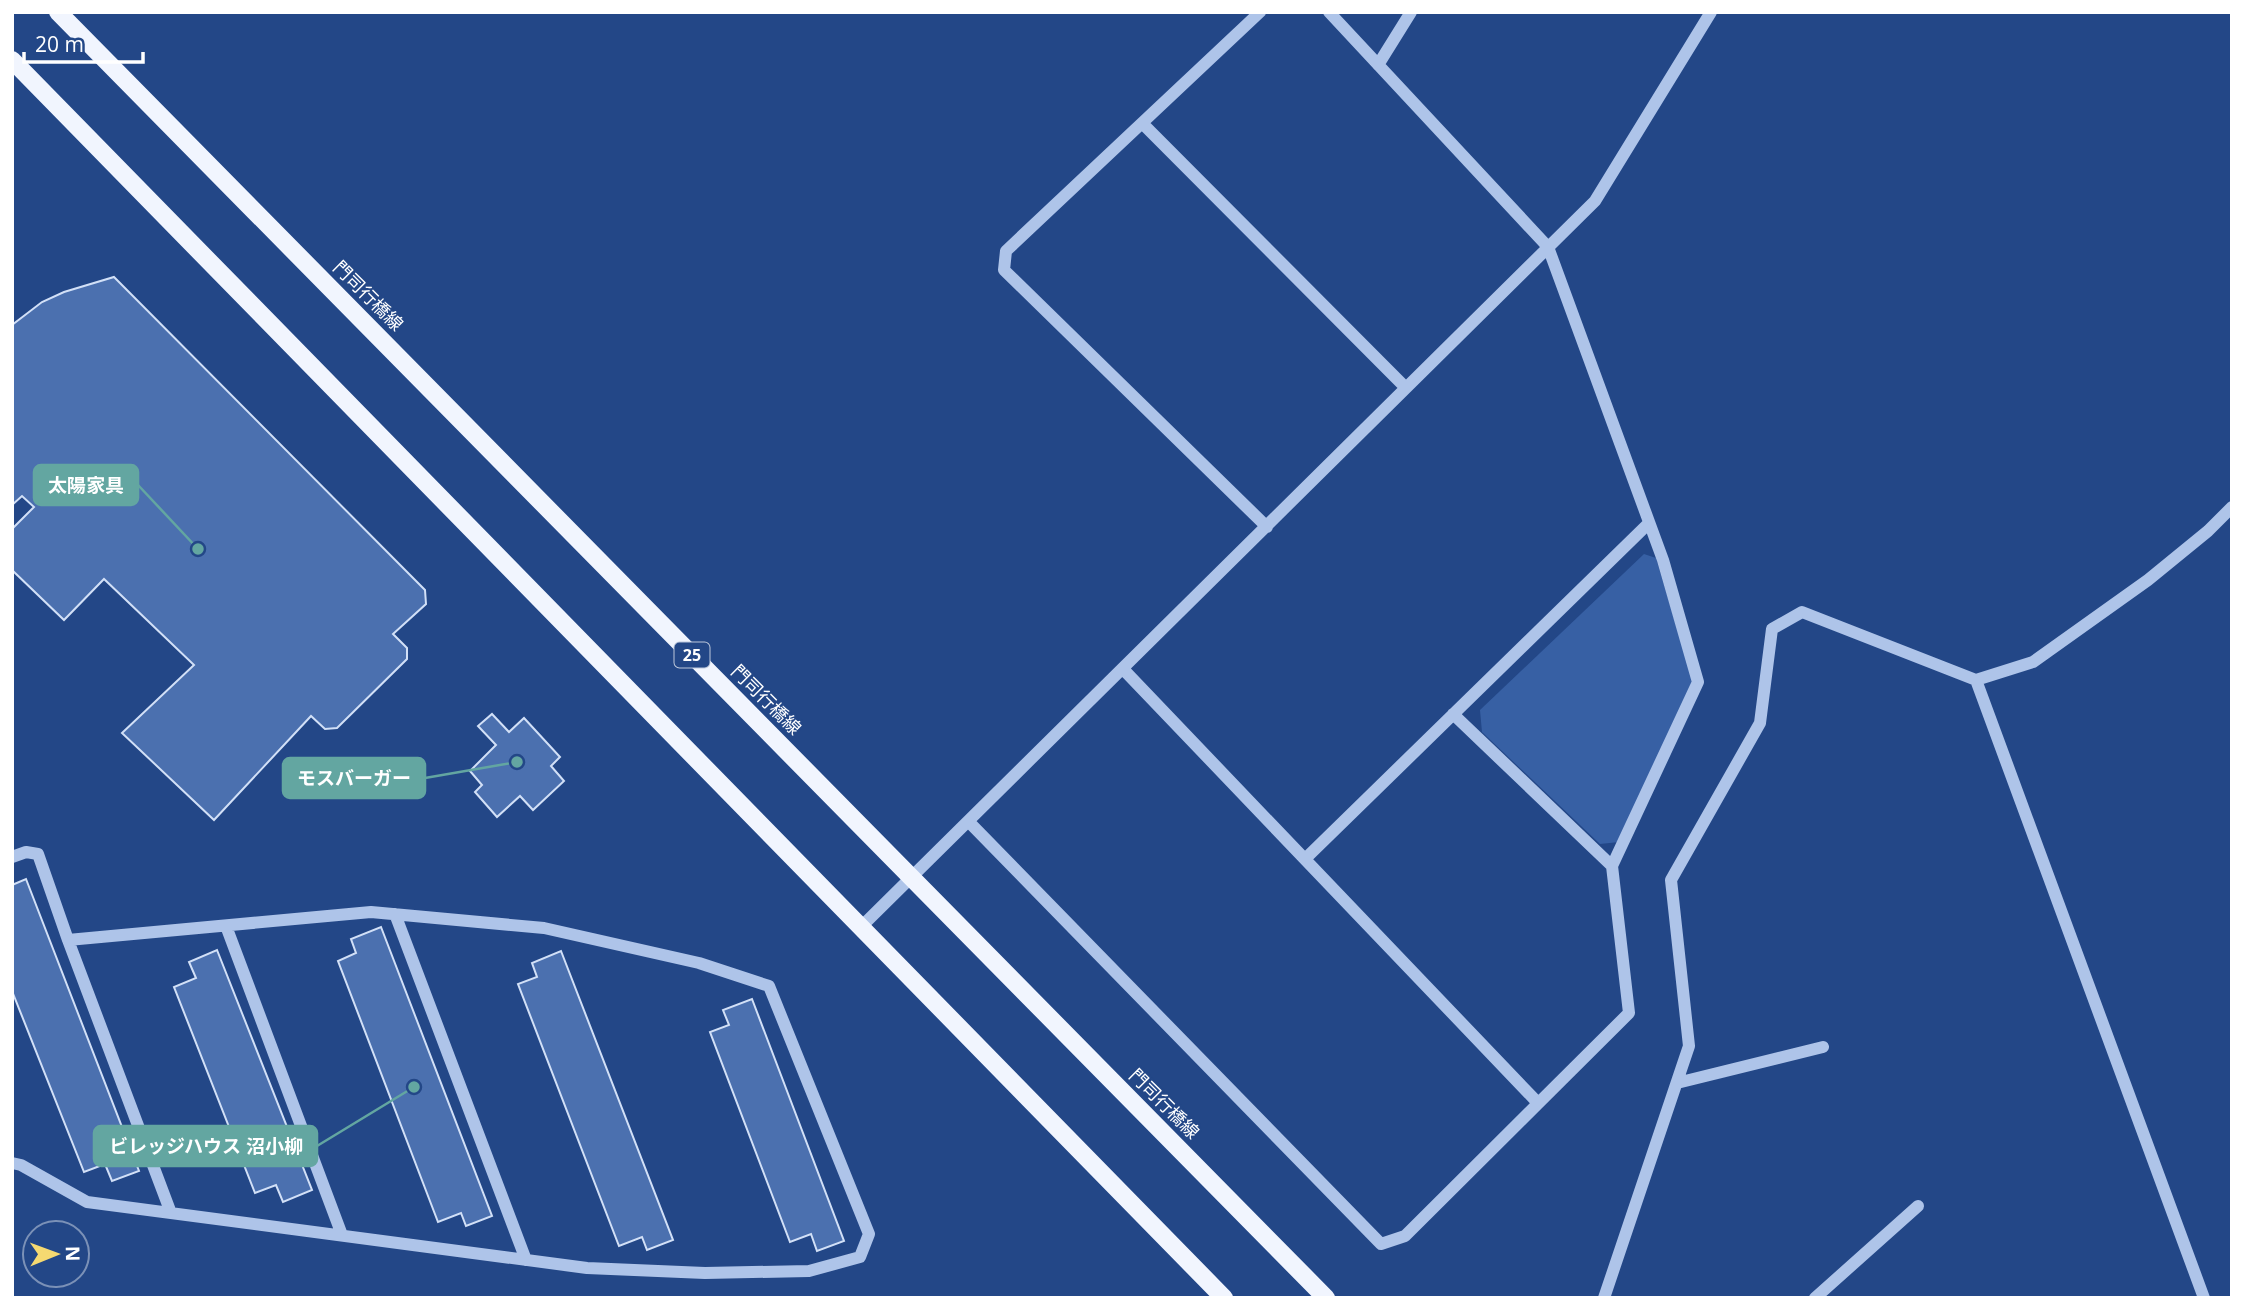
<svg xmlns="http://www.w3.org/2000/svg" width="2244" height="1310" font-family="'Open Sans','Noto Sans JP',sans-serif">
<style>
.green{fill:#3760a4}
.building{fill:#4b70af;stroke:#d2e0f7;stroke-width:2}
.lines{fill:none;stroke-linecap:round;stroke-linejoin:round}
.minor{stroke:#aec4e9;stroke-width:12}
.major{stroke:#f1f5fe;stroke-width:18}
.labels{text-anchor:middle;stroke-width:5;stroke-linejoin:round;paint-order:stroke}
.shield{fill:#234787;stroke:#bdc8db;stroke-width:2}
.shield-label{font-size:16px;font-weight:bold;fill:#fff}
.street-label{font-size:18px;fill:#fff;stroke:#234787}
.leader{fill:none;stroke:#63a6a1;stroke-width:2.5}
.callout-dot{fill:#63a6a1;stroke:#234787;stroke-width:2.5}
.callout{fill:#63a6a1;stroke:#63a6a1;stroke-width:2.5}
.callout-label{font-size:19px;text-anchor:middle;font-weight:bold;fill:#fff}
</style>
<rect width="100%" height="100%" fill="#234787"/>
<path class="green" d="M1644,554l12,4 37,124 -74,160 -19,2 -118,-112 -2,-22z"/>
<path class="building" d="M114,277l311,313 1,14 -33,30 14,14v11l-70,69 -12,1 -14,-13 -97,104 -92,-87 72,-68 -90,-86 -40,41 -52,-50v-41l22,-22 -12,-11 -10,9v-180l30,-23 22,-10z
M492,714l17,18 15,-14 36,39 -9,9 13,15 -31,29 -13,-14 -23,21 -22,-25 7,-7 -12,-14 26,-26 -18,-19z
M26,879l113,292 -27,10 -7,-17 -21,8 -72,-181v-106z
M381,927l111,289 -26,10 -5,-13 -23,9 -100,-261 18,-8 -5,-14z
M217,950l95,240 -29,12 -7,-17 -21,8 -81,-206 22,-9 -7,-16z
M561,951l112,289 -26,10 -5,-13 -23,9 -101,-262 19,-7 -5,-14z
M752,999l92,242 -27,10 -6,-17 -21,8 -80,-210 19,-7 -6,-15z"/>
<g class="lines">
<path class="minor" d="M1260,12l-254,239 -2,19 263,257
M1378,65l33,-53
M1142,123l264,265
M1123,669l415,434
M1976,680l57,-18 115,-82 60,-49 24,-24
M1453,714l159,152
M968,821l413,423 24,-8 224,-223 -17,-147 86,-184 -35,-122 -115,-313 -219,-235
M12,857l14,-5 12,2 30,86 103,273
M1305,859l344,-336
M395,914l131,346
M226,926l116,309
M861,927l734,-726 116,-189
M1677,1083l146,-36
M12,1163l9,2 66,37 500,66 118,5 104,-2 51,-14 9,-23 -100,-248 -70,-23 -155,-35 -173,-16 -303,28
M1604,1298l85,-252 -18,-166 89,-157 12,-94 30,-17 174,68 228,618
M1815,1298l103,-92"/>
<path class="major" d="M58,12l1268,1286
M12,60l1212,1238"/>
</g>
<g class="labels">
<rect class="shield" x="674.5" y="642.5" width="35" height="25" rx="5"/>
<g class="shield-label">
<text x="692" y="661">25</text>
</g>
<g class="street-label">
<text transform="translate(368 296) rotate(45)" y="6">門司行橋線</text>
<text transform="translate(766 700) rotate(45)" y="6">門司行橋線</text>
<text transform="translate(1164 1104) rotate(45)" y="6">門司行橋線</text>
</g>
</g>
<path class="leader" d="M198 549L138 485M517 762L425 778M414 1087L317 1146"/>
<g class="callout-dot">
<circle cx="198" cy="549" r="7"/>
<circle cx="517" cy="762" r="7"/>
<circle cx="414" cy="1087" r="7"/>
</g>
<g class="callout">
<rect x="34" y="465" width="104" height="40" rx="7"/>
<rect x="283" y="758" width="142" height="40" rx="7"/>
<rect x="94" y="1126" width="223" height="40" rx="7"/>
</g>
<g class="callout-label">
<text x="86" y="492">太陽家具</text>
<text x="354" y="785">モスバーガー</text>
<text x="206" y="1153">ビレッジハウス 沼小柳</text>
</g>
<rect width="2244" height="1310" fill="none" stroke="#ffffff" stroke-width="28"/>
<g transform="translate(56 1254) rotate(89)"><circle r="33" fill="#234787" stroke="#7b91b7" stroke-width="2"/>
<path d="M0-5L12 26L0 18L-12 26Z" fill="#f5d971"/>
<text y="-10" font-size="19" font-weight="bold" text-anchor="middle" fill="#ffffff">N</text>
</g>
<path d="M24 52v10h119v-10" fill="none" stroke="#ffffff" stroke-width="3.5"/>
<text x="35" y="52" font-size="21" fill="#ffffff" stroke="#234787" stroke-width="5" paint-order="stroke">20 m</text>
</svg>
